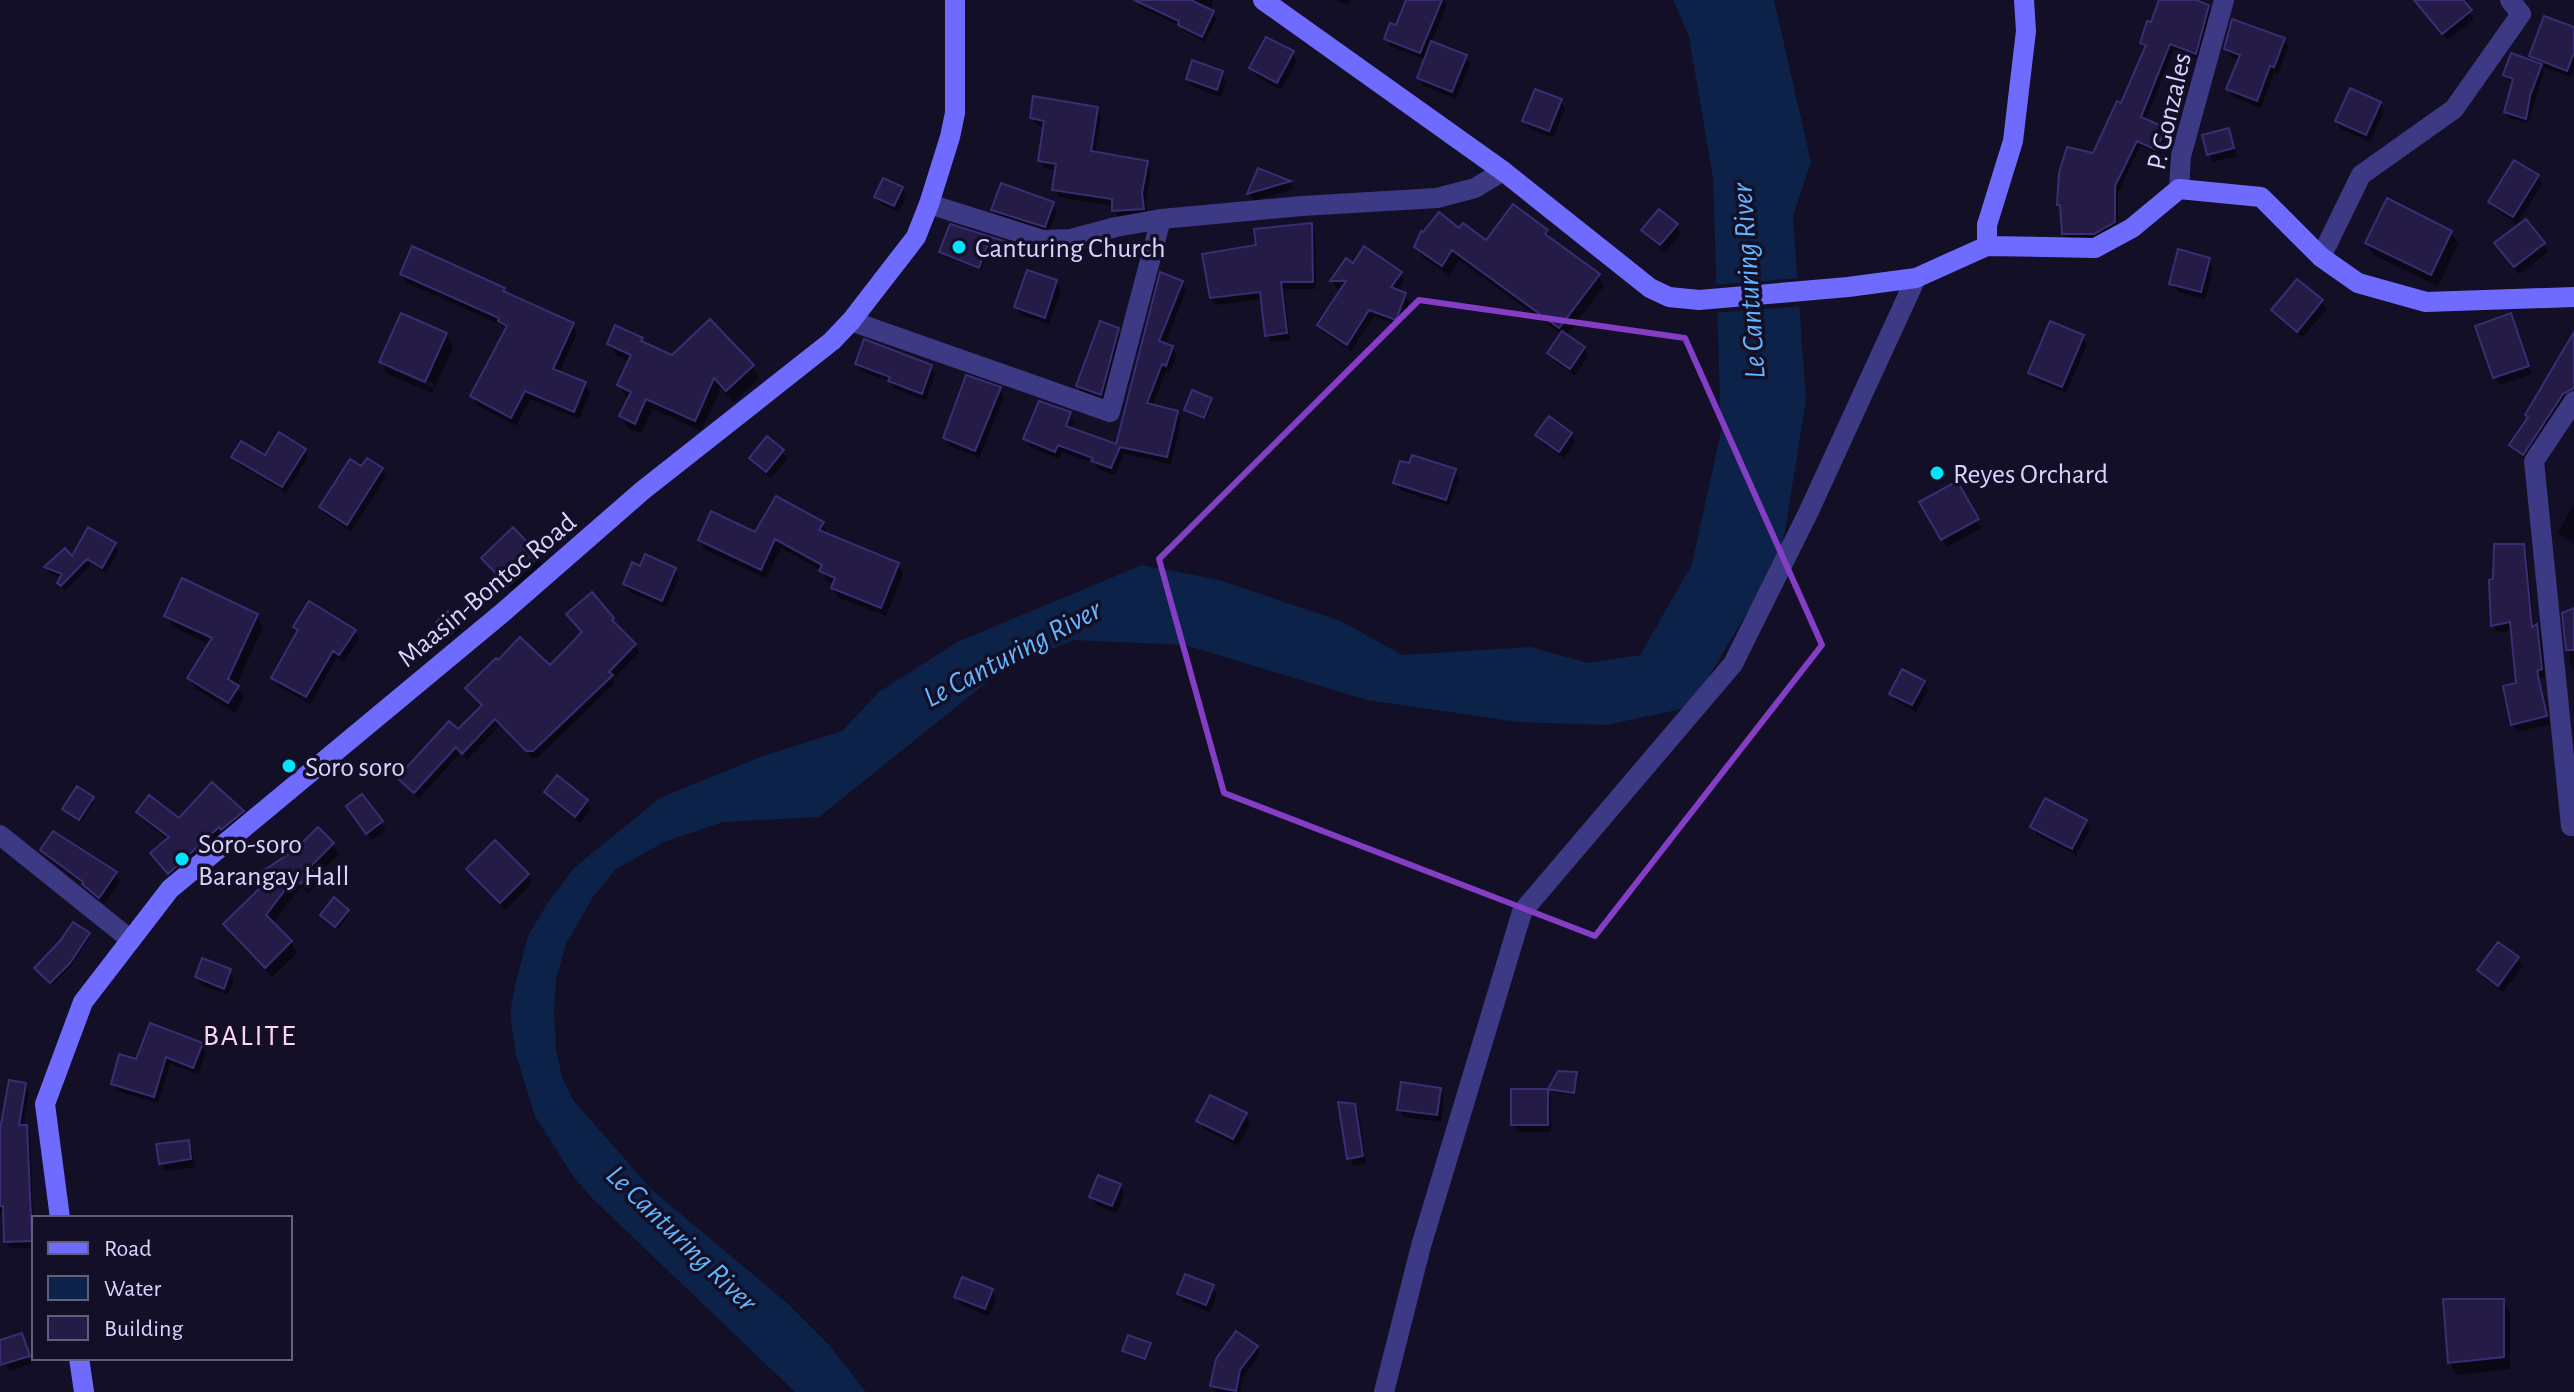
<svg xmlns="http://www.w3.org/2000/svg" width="2574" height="1392" font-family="'Alegreya Sans',sans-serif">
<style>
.water{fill:#0c2248}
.pier{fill:#130f26}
.shadow{fill:#0007;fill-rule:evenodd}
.building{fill:#241b47;stroke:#3b2d73;stroke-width:2}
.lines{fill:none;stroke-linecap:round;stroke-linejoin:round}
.street{stroke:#3d3a85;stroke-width:20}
.secondary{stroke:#6f6bff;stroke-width:20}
.marked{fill:none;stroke:#843dc5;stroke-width:6;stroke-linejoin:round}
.poi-dot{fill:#00e5ff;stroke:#130f26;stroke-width:3}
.labels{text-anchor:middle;stroke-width:7;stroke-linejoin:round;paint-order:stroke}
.street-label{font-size:28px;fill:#d9d4ff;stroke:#130f26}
.poi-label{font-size:28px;fill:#d9d4ff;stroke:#130f26;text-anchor:start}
.water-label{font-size:30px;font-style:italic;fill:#62b6ff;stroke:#130f26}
.neighbourhood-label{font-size:30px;letter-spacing:2px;fill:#ffd6f0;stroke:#130f26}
</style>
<rect width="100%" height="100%" fill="#130f26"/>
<path class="water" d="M1673,0h101l37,162 -18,54 13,185 -25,154 -90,152 -85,18 -88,-3 -151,-22 -182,-55 -112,-5 -71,30 -183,147 -96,5 -59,20 -49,28 -22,27 -27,47 -10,35 -2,30 2,40 6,28 11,23 79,90 134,112 43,43 37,47h-71l-203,-194 -19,-22 -38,-60 -19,-61 -6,-42 5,-27 13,-50 19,-32 27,-36 86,-70 100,-41 82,-26 37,-39 78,-50 185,-77 77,15 122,41 61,34 129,-8 57,16 52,-8 52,-91 29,-133 -8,-252 -24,-142z"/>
<path class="pier" d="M1801,278l2,28 -90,7 -1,-28z"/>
<path class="shadow" d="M1137,0h77l-5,11 7,8 -11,23 -21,-11 -4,-5 -40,-19z
M1335,0h16l-2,5z
M1423,0h21l3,4 -16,39 34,13 5,8 -14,35 -33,-13 -4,-8 7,-18 -36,-14 -4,-7z
M2161,0h29l18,7 3,6 -12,46 -25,-10 -29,72 20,9 3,6 -8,19 -20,-9 -22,47v36l-20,11h-30l-4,-6 -1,-23 -4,-7 35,-48 28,-50 24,-56 -4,-7z
M2425,0h36l13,19 -27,21 -23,-28z
M2574,29v41l-3,7 -30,-11 3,6 -16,51 -19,-5 -3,-6 8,-29 -5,-2 -4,-6 30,-11 -4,-8z
M2283,39l5,8 -10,27 -4,-2 -13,36 -28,-11 -4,-8 11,-29 -9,-3 -5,-8z
M1292,53l5,7 -16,30 -25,-14 -5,-8z
M1222,73l4,8 -5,16 -28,-10 -5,-8z
M1560,101l5,8 -12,29 -24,-10 -4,-8z
M2380,103l4,8 -14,31 -29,-13 -4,-8z
M1097,108l4,8 -6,38 52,9 4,8 -5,31 1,14 -29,2 -4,-12 -55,-9 -5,-8 3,-19 -13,-2 -4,-8 5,-33 -8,-2 -5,-7z
M2228,130l9,26 -24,6 -4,-8z
M1259,171l31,11 4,7 -40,12 -4,-7z
M2538,177l4,7 -25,40 -22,-15 -5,-7z
M902,189l4,8 -7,15 -18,-8 -4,-7z
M1053,204l4,7 -9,22 -51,-16 -4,-7z
M1311,225l4,7 1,57h-32l6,51 -19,2 -4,-7 -5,-36 -46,6 -4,-7 -8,-43 55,-8z
M1676,225l5,8 -16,19 -17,-14 -4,-8z
M951,227l73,23 2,3 -3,9 -34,-13 -8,21 -38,-14 -2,-4z
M1460,231l26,12 60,-12 6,11 46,34 6,10 -38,50 18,12 4,8 -13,19 -21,-14 -4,-8 12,-18 -103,-75 -10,15 -26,-17 -7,-11z
M2451,232l7,12 -20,42 -64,-31 -7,-12z
M2543,244l5,8 -29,22 -18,-23z
M2209,260l4,7 -8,32 -29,-8 -5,-8z
M1346,261l8,4 46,8 4,7 -7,11 8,4 4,7 -9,24 -26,-10 -23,35 -27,-18 -5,-7 25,-38h-8l-4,-7z
M402,274l102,15 3,6 65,29 5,9 -18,40 26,11 5,9 -11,26 -49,-20 -14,27 -39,-21 -5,-9 33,-66 -3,-5 -95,-42z
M1056,282l5,8 -12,34 -28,-9 -5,-8z
M1182,282l4,8 -21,55 7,2 5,8 -7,17 -4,-1 -14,36 24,5 5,8 -10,44 -47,-10 -9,21 -17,-6 -2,-5 -34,-12 -3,7 -29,-12 -5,-8 45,-25 4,8 -3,8 46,16z
M2297,282l25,20 4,8 -24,28 -24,-20 -5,-7z
M2510,316l22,58 -33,11 -21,-58z
M1117,330l5,7 -17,64 -23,-8 -4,-7z
M446,335l7,12 -21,46 -44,-19 -7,-12zM389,364l46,20 -2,4 -44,-20z
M2082,337l5,8 -21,48 -31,-13 -5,-7z
M2574,337v59l-46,65 -12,-8 -5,-8 19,-27z
M641,339l3,5 28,13 80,10 7,11 -25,24 -13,-14 -20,43 -48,-22 -12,25 -13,-6 -7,-12 9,-17 -4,-2 -7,-12 11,-23 -14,-7 -7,-11z
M857,364l74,3 4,7 -9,26 -31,-11 -4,-7 -30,-11z
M999,389l5,8 -25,61 -29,-12 -5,-8z
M1210,399l2,4 -6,17 -18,-7 -2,-3z
M1571,434l4,8 -11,16 -22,-15 -4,-8z
M304,450l4,7 -22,36 -48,-29 -4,-7h32z
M782,451l5,8 -16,19 -15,-12 -5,-7z
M381,469l5,8 -35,54 -25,-16 -5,-8z
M1455,471l4,7 -10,28 -49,-16 -5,-7z
M1956,484l25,44 -34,19 -25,-44z
M2574,504v41l-16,-12z
M822,523l6,10 -2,2 72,29 5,10 -17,42 -47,-18 -6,-10 2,-4 -8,-3 -6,-11 -40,-22 -15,30 -61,-28 -5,-10 56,-5z
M115,544l3,7 -12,22 -15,-9 -26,27 -6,-8 3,-5 -13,-5 -3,-6z
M2522,546l5,8 7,74 3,-1 4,7 4,43 -5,1 10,46 -33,8 -4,-8 5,-39 -5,-55 -16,3 -4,-8z
M538,557l5,8 -30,28 -30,-34z
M674,569l5,8 -13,30 -36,-15 -5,-8z
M2574,608v63l-4,-8 -5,-49 4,-2v-3z
M448,614l13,16 -10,9 -11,-13z
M569,615l43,4 23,26 4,7 -26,27 2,4 -78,75h-5l-32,-33 -33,35 -7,-7 -42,46 -18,-21 58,-46 25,-25 -16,-19 83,-20 33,-34z
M167,616h90l6,11 -27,59 8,12 -9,15 -39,-24 -6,-11 21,-33 -38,-18z
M296,627l58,4 5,8 -15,22 -7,-4 -27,47 -32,-18 -4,-8 25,-46z
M1923,682l5,8 -12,22 -20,-11 -5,-7z
M546,793l41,8 4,8 -11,14 -30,-23z
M362,797l24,33 -14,10 -19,-26z
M93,799l1,3 -13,20 -17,-13z
M242,812l4,8 -73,61 -21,-27 17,-14 -26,-20 -5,-7 41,7z
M2086,821l4,8 -14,26 -39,-20 -4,-8z
M495,843l33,32 4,8 -27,27 -32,-33 -5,-7z
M332,844l6,11 -23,23 4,7 -12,8 -5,-7 -30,38 19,18 6,11 -25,24 -41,-42 -6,-10 40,-40 -5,-9z
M42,850l73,23 5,8 -16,23 -18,-17 -39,-29z
M347,911l2,3 -11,15 -16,-14z
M88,934l2,3 -19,29 -18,19 -14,-13z
M2518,959l4,8 -19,25 -19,-14 -5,-8z
M230,971l4,8 -6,16 -27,-10 -4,-8z
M201,1045l5,8 -8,21 -28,-10 -12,39 -41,-12 -4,-7 24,-22z
M1559,1073l17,1 2,3 -3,18 -28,-4 4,8v33h-34l-4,-8v-33h36z
M25,1085l4,7 -6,35h3l4,7 4,114h-24l-4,-6 -1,-29h-5v-86h3z
M1440,1090l4,8 -3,24 -37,-5 -5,-8z
M1354,1106l5,8 7,50 -12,2 -5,-8z
M1245,1115l5,8 -12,23 -35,-18 -4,-7z
M188,1142l4,8 3,17 -30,4 -4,-8z
M1120,1185l4,8 -7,20 -21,-8 -5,-8z
M1212,1287l5,7 -7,18 -26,-10 -5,-8z
M992,1290l4,8 -7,18 -28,-11 -4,-8z
M2502,1301l8,12v56l-53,6 -7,-13z
M21,1336l11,28 -23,7 -9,-22v-6z
M1149,1344l2,4 -5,13 -20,-7 -2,-3z
M1256,1347l4,7 -17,23 -3,15h-24l-4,-7z"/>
<path class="building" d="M1134,0h57l23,11 -12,26 -24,-12 1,-4z
M1406,0h36l-22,53 -36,-14 6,-16 6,2z
M2159,0h37l13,5 -13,49 -26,-10 -29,73 25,11 -10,22 -19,-9 -22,45v36l-21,12h-32l-2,-29h-3l2,-32 8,-26 26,6 24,-52 4,2 25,-58 -6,-2 7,-22 4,1z
M2414,0h49l9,10 -30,24z
M2544,16l30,11v25l-7,19 -38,-15z
M2232,19l53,19 -11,29 -4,-1 -13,35 -31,-12 14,-34 -16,-6z
M1266,37l28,14 -17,32 -28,-15z
M1431,41l36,14 -15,37 -35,-14z
M2511,53l31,11 -12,32 -4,23 -22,-7 9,-33 -10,-4z
M1192,60l31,11 -6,19 -31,-11z
M2350,88l31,14 -15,33 -31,-14z
M1535,89l27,10 -13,32 -27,-10z
M1033,96l65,11 -7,44 57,10 -6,32 2,16 -32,2v-12l-60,-9 4,-26 -18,-3 6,-40 -14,-3z
M2229,128l5,20 -27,7 -5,-20z
M2514,160l25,15 -26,42 -25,-15z
M1258,168l33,13 -44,13z
M883,178l20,9 -9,19 -20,-9z
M1001,183l53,19 -9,25 -54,-17z
M2387,198l65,33 -21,44 -66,-32z
M1513,204l35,26 -3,4 55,40 -41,54 -107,-78 -10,16 -28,-19 7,-16 2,1 16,-20 20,16 4,-5 23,17z
M1659,209l19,15 -18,21 -19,-15z
M2526,219l19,24 -31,24 -20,-24z
M1312,223l1,59h-32l6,51 -22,3 -5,-44 -50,6 -8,-44 54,-9 -2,-16z
M950,224l76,24 -5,11 -34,-13 -8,22 -40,-16z
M412,246l93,42 -2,3 71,32 -21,46 33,13 -12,30 -49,-21 -14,27 -41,-22 37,-70 -9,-5 1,-3 -99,-44z
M1364,246l38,26 -11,15 15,6 -10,27 -27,-10 -22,35 -30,-20 29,-44h-16l16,-23 7,5z
M2178,249l32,9 -9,34 -32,-8z
M1027,270l30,10 -12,38 -31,-11z
M1160,272l23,9 -24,60 14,5 -7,20 -4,-2 -15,39 31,8 -11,46 -47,-10 -9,21 -20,-7 2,-3 -35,-13 -3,7 -32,-13 16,-38 32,11 -5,14 50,18z
M2297,279l26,21 -26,32 -26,-22z
M401,313l46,20 -22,49 -46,-20z
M2511,313l18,53 -36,12 -18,-52z
M710,319l44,46 -28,26 -12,-13 -19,43 -49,-22 -11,25 -16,-8 12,-24 -14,-7 14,-30 -24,-11 8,-19 28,13 -2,3 31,14z
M1100,321l19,7 -18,67 -25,-9z
M2050,321l34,14 -22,52 -34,-14z
M1562,331l23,16 -15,22 -23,-16z
M2574,332v56l-11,6 -40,61 -14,-10 19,-28 -3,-2z
M864,339l68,26 -10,29 -34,-13 2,-4 -35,-13z
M966,375l35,12 -26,64 -32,-13z
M1192,390l20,8 -8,20 -20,-8z
M1549,416l23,17 -13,19 -24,-17z
M279,432l27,17 -24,38 -51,-30 10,-16 24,14z
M767,436l17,14 -18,22 -17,-14z
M1412,455l44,14 -10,31 -53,-17 7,-22 9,2z
M367,458l16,10 -36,57 -28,-18 31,-48 11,7z
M1957,481l22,38 -38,21 -22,-38z
M776,496l48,26 -5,8 80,33 -18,45 -50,-20 4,-10 -16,-7 3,-6 -47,-26 -14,31 -63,-30 13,-29 44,21z
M88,527l28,16 -14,25 -15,-9 -26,27 -4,-3 5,-9 -18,-7 21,-19 7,8z
M513,527l27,29 -32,30 -27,-28z
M2494,544h30l8,83 5,-3 5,45 -5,2 10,45 -36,9 -8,-39 13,-3 -6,-61 -19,4 -2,-46 4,-1z
M645,554l31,14 -14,33 -39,-17 9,-22 8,4z
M182,578l76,36 -30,65 11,7 -11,17 -41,-25 25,-40 -48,-22z
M592,592l22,26 -2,2 24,24 -27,28 4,3 -80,76h-7l-31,-32 -33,35 -6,-7 -42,46 -17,-15 52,-57 9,8 24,-24 -17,-17 31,-30 2,2 22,-23 30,28 32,-33 -16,-18z
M309,601l47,29 -17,25 -6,-4 -27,46 -35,-19 27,-48 -5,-3z
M2574,608v42h-8l-4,-37z
M448,611l13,14 -13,12 -12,-15z
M1902,669l23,12 -13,24 -23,-11z
M557,775l31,25 -13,17 -31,-25z
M212,782l32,29 -23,19 -2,-3 -51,47 -18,-21 19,-16 -33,-25 13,-17 30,23z
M77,786l17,11 -15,23 -17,-11z
M362,794l21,27 -17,13 -20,-28z
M2045,798l42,22 -15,29 -42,-22z
M318,827l16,16 -24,24 5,7 -15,10 -5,-7 -29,38 26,26 -27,27 -42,-44 42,-41 -8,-8 39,-26z
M53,831l64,41 -18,26 -17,-14 1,-2 -43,-32z
M495,840l34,34 -29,29 -34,-34z
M334,897l15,13 -14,17 -15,-12z
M73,922l17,11 -20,30 -20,20 -16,-15 26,-27z
M2498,942l21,15 -21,29 -21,-16z
M202,958l29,11 -7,20 -29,-12z
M150,1023l53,20 -10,25 -27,-11 -12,40 -43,-13 8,-30 17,5z
M1558,1071l19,1 -3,21 -26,-4z
M9,1080l17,3 -7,42h8l5,116 -28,1 -1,-36h-3v-76z
M1401,1082l40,6 -4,27 -40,-5z
M1511,1089h37v36h-37z
M1210,1095l37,18 -14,26 -37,-18z
M1338,1102l17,2 8,52 -16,3z
M189,1140l2,19 -32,5 -3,-20z
M1098,1175l23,9 -9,22 -23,-9z
M1185,1274l29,11 -8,20 -29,-11z
M962,1277l31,12 -8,20 -31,-12z
M2443,1299h61v58l-56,6z
M1236,1331l22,15 -18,24 -4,21 -26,-5 6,-27z
M22,1333l8,23 -30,9v-25z
M1128,1335l23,8 -6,16 -23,-8z"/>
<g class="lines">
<path class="street" d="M2179,189l2,-33 43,-156
M929,204l114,36 28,-1 45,-12 45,-8 141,-13 135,-8 38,-10 28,-17
M2321,257l40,-82 93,-66 67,-95 -11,-14
M851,321l259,91 51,-193
M2574,401l-40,60 37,365h3
M0,835l131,105
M1384,1392l37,-146 101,-334 211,-248 76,-153 107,-233"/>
<path class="secondary" d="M1263,0l240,171 147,117 19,9 30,3 149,-13 68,-9 71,-32v-21l26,-84 13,-110 -2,-31
M1987,246l108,2 37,-20 47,-39 82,8 60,60 37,26 68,19 148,-5
M60,1218l-15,-114 38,-102 87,-113 331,-275 141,-123 190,-150 19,-20 65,-84 13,-33 21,-67 5,-24v-113
M79,1358l5,34"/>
</g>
<path class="marked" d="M1419,300l266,38 137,307 -227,291 -371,-143 -65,-234z"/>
<g class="poi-dot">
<circle cx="959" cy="247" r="8"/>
<circle cx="1937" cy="473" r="8"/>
<circle cx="289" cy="766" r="8"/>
<circle cx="182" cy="859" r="8"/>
</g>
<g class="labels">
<g class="street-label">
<text transform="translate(2168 111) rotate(-77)" y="10">P. Gonzales</text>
<text transform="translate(486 589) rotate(-40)" y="10">Maasin-Bontoc Road</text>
</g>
<g class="poi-label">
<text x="975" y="257">Canturing Church</text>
<text x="1953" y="483">Reyes Orchard</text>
<text x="305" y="776">Soro soro</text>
<text x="198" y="853">Soro-soro<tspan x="198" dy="32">Barangay Hall</tspan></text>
</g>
<g class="water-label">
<text transform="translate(1748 281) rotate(-94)" y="10">Le Canturing River</text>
<text transform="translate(1012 653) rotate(-28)" y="10">Le Canturing River</text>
<text transform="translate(682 1238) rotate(44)" y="10">Le Canturing River</text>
</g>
<g class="neighbourhood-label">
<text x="250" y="1045">BALITE</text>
</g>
</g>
<rect x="32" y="1216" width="260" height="144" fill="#130f26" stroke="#625e7d" stroke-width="2"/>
<rect x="48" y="1242" width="40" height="12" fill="#6f6bff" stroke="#625e7d" stroke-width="2"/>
<text x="104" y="1256" font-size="24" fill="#d9d4ff">Road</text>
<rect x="48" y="1276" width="40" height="24" fill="#0c2248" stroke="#625e7d" stroke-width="2"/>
<text x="104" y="1296" font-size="24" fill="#d9d4ff">Water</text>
<rect x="48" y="1316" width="40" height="24" fill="#241b47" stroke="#625e7d" stroke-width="2"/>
<text x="104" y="1336" font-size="24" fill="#d9d4ff">Building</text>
</svg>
